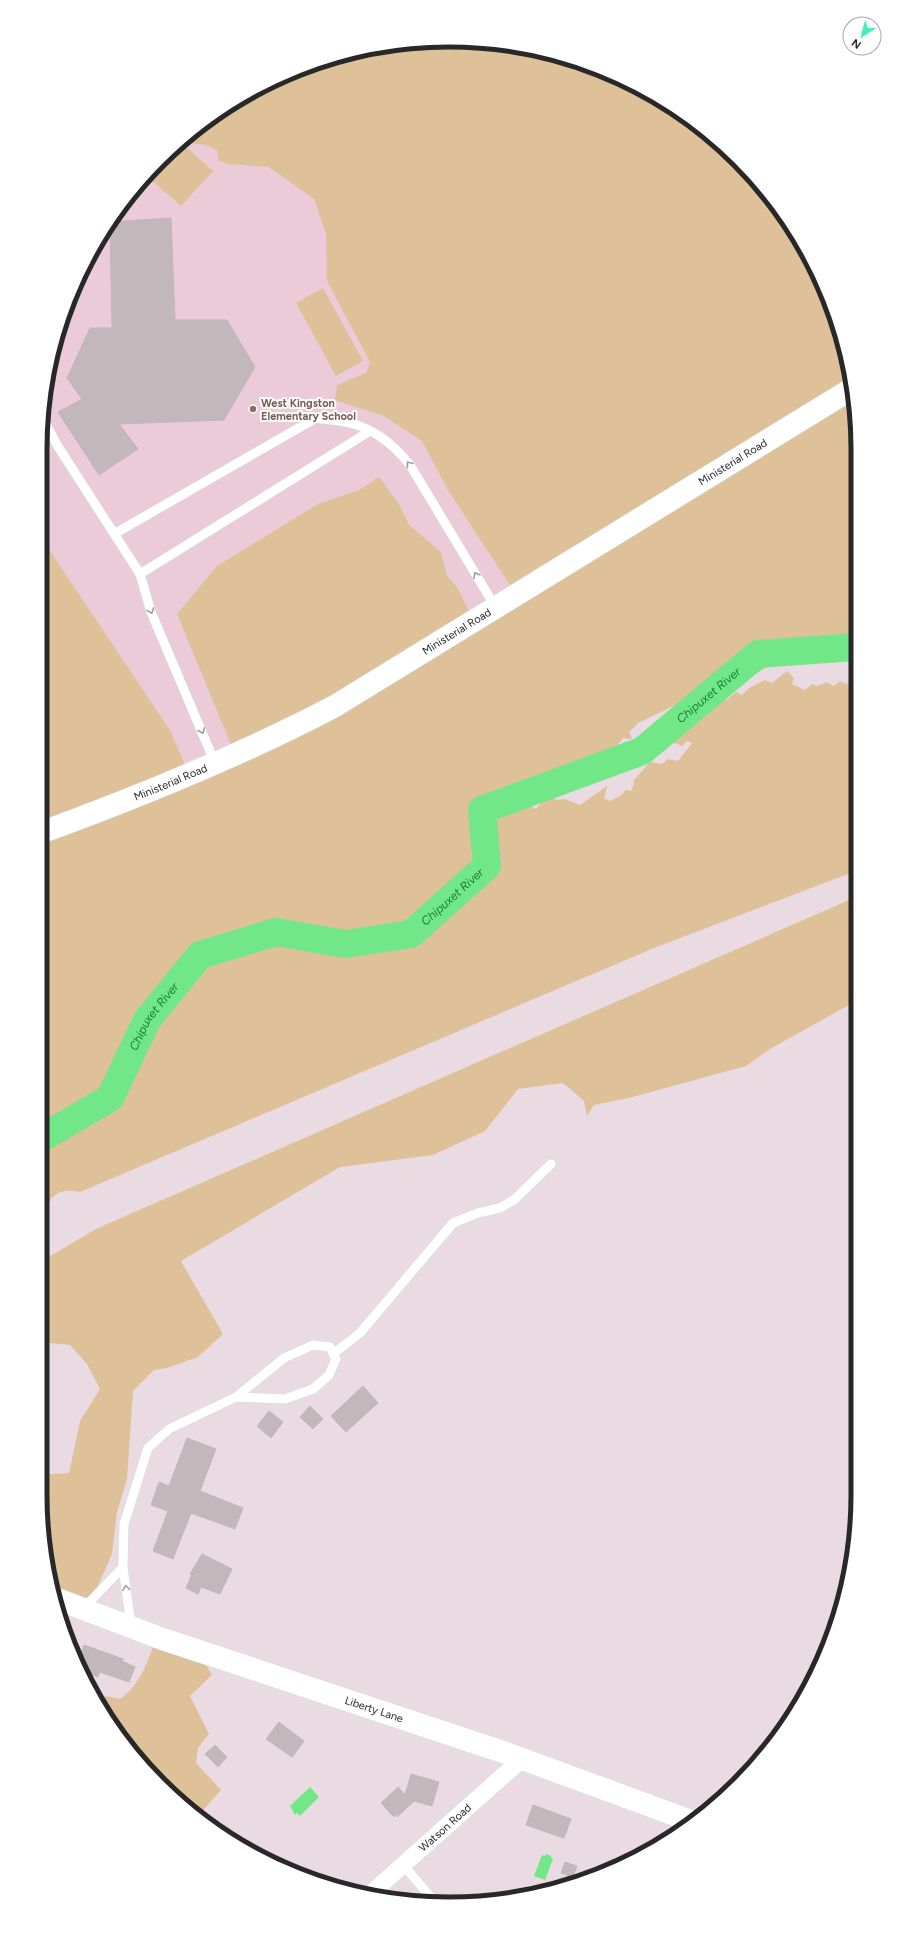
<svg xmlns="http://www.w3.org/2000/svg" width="898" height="1944" font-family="Figtree,sans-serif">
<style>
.education{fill:#ebcbd8}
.green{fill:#dec199}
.water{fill:#72e788}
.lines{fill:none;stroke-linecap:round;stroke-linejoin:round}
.river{stroke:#72e788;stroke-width:28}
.building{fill:#c2b7bb;stroke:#c5b5bc}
.service-casing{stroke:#d0e1dc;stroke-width:10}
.minor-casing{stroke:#d0e1dc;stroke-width:18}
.tertiary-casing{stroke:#d0e1dc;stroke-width:23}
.secondary-casing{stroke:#d0e1dc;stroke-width:23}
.service{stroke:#fff;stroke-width:9}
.minor{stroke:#fff;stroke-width:17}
.tertiary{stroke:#fff;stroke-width:22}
.secondary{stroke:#fff;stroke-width:22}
.oneway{stroke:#9e9e9e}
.education-dot{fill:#8d6e63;stroke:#fff;stroke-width:1.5}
.labels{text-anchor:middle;stroke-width:4;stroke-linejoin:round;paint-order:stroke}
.education-label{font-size:11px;font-weight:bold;fill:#785e54;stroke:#fff;text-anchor:start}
.street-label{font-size:11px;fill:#282828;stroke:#fff}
.water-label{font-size:12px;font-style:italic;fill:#148331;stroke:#fff}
.rim{fill:none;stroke:#282828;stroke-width:5}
</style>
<rect width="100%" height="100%" fill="#eadbe3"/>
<path class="education" d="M249,95l313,462 -299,175 -137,53 -86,-146v-190l8,-80 23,-76 38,-71 51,-62 62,-51z"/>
<path class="green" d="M449,40l80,8 76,23 93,53 75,76 54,92 27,103 1,252 -38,10 -38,3 -27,16 -45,14 -69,33 -9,9 3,7 -9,-1c-5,7 -10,14 -18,18 -12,6 -27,3 -37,12l-7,-2 -10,8c-16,-3 -36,11 -47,21l5,8h6l4,-4 17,10 12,-14 9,5 8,-1 15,6 27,-19 -3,12 6,3 10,-5 6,-6 5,1 3,-7 -1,-3 17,-19 12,2 6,-5 10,2 14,-18 -5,-2 -5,5 -13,-5 2,-4 18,-19 6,2 24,-19 9,-2 8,-7 6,3 7,-7 16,-8 7,3 15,-12 7,7 -2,6 13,6 7,-6 5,2 9,-4 8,4 6,-5 7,3 8,-8 1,195 -202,77 -574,244c-13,-3 -28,-1 -32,14l-8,3v-673l131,196 18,43 45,-23 -57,-138 40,-48 101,-62 41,-14 20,-13 20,27 10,21 32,27 6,24 10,11 17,34 41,-28 -67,-103 -26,-49 -38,-25 -49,-16 2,-15 29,-12 4,-11 -43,-81 -1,-47 -12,-35 -45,-32 -41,-3 -10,-4 -1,-10 -11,-5 -24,-3 40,-33 70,-38 77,-23z
M181,142l32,29 -32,35 -34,-30 13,-16z
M323,288l40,73 -27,15 -40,-73z
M856,897v104l-86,48 -24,17 -117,32 -35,7 -7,11 -3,-15 -21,-18 -45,6 -33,42 -52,24 -93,12 -159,94 42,73 -25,23 -31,11 -13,2 -21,21 -6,88 -10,33 -5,42 -23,52 -36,-13c-10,-37 -13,-79 -13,-118l29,-2 11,-52 20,-32 -13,-25 -17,-19 -30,-3v-80l58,-34z
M158,1633l38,15 16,27 -22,21 19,38 -11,14 -2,15 25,27 -24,27 -56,-53 -46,-65 11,-3 14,3c21,-13 30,-44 38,-66z"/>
<path class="water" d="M310,1787l9,10 -19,19 -3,-3 -2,2 -5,-9z
M546,1854l5,2v2l2,1 -8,21 -11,-4 8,-21 3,1z"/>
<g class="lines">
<path class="river" id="s1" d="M40,1139l70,-41 37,-78 53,-65 76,-23 69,12 66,-10 76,-68 -5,-56 160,-59 116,-97 97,-7"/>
</g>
<path class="building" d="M171,218l4,102h52l28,47 -31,53 -105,4 19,25 -39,26 -41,-63 24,-13 -15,-21 23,-50h22l-2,-106z
M363,1386l15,17 -32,29 -15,-16z
M310,1406l13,13 -10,10 -13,-12z
M269,1411l14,11 -12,16 -14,-12z
M187,1438l29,11 -16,42 43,17 -8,21 -44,-16 -18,46 -20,-8 15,-40 -17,-6 8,-23 10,4z
M202,1554l30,15 -12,25 -19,-7 -3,7 -12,-6 6,-14h-2z
M84,1645l39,14 -1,2 13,6 -6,15 -29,-10 -2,5 -16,-6 -4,-9z
M279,1722l25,19 -12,16 -26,-18z
M215,1745l12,12 -9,10 -13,-13z
M411,1774l28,8 -7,24 -18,-5 -17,16 2,-5 -5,5 -13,-14 17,-16 7,8z
M533,1805l38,14 -7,19 -38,-13z
M565,1862l12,4 -4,11 -12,-4z"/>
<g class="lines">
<defs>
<path id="service" d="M47,382l5,-12 5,-22 -2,-1
M43,418l14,27 83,129 11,38 64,151
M114,534l202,-116c11,2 23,2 34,5 24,6 45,23 60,42l86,143
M140,574l230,-143
M333,1354l27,-21 93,-110 25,-10 22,-5 14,-8 37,-36
M123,1567l1,-43 24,-76 21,-19 67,-32 48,-39 29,-13 17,2 6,12 -7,16 -16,14 -28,10 -49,-2
M84,1608l39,-41 8,58
M403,1865l33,38"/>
<g id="minor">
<path id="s2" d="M368,1896l154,-137"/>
</g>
<g id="tertiary">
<path id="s3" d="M54,1598l106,40 346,115 188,69"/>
</g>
<g id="secondary">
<path id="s4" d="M40,833c101,-37 200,-77 295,-127l518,-318"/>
</g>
</defs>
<use href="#service" class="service-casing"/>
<use href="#minor" class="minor-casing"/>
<use href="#tertiary" class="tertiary-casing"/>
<use href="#secondary" class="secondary-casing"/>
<use href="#service" class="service"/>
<use href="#minor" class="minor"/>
<use href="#tertiary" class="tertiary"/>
<use href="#secondary" class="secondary"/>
</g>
<defs><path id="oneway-chevron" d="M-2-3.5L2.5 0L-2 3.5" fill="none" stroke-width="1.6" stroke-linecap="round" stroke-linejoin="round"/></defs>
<g class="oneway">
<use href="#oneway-chevron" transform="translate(409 464) rotate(-127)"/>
<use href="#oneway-chevron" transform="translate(476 575) rotate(-121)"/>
<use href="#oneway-chevron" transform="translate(151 611) rotate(70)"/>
<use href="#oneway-chevron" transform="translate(202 731) rotate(67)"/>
<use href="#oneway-chevron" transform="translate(126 1588) rotate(-98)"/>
</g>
<circle class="education-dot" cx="253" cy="409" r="4"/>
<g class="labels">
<g class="education-label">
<text x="261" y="407">West Kingston<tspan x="261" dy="13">Elementary School</tspan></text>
</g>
<g class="street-label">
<text dy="4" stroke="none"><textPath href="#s4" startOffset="788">Ministerial Road</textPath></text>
<text dy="4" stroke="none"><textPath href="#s4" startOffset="464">Ministerial Road</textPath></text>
<text dy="4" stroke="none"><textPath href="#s4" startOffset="140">Ministerial Road</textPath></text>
<text dy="4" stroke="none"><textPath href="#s3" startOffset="339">Liberty Lane</textPath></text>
<text dy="4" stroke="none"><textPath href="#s2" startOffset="103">Watson Road</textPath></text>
</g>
<g class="water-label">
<text dy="4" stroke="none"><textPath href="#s1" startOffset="883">Chipuxet River</textPath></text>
<text dy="4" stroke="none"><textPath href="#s1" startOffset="523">Chipuxet River</textPath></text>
<text dy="4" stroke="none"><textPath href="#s1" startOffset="174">Chipuxet River</textPath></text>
</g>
</g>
<path d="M0 0H898V1944H0ZM449 47H449A402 402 0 0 1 851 449V1495A402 402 0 0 1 449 1897H449A402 402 0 0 1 47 1495V449A402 402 0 0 1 449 47Z" fill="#fff" fill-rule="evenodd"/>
<path class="rim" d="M449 47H449A402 402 0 0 1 851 449V1495A402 402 0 0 1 449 1897H449A402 402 0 0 1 47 1495V449A402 402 0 0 1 449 47Z"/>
<g transform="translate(862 36) rotate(216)"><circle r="19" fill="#ffffff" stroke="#a9a9a9"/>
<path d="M0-3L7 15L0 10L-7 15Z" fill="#42efc1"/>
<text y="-6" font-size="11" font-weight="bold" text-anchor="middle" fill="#282828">N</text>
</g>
</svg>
